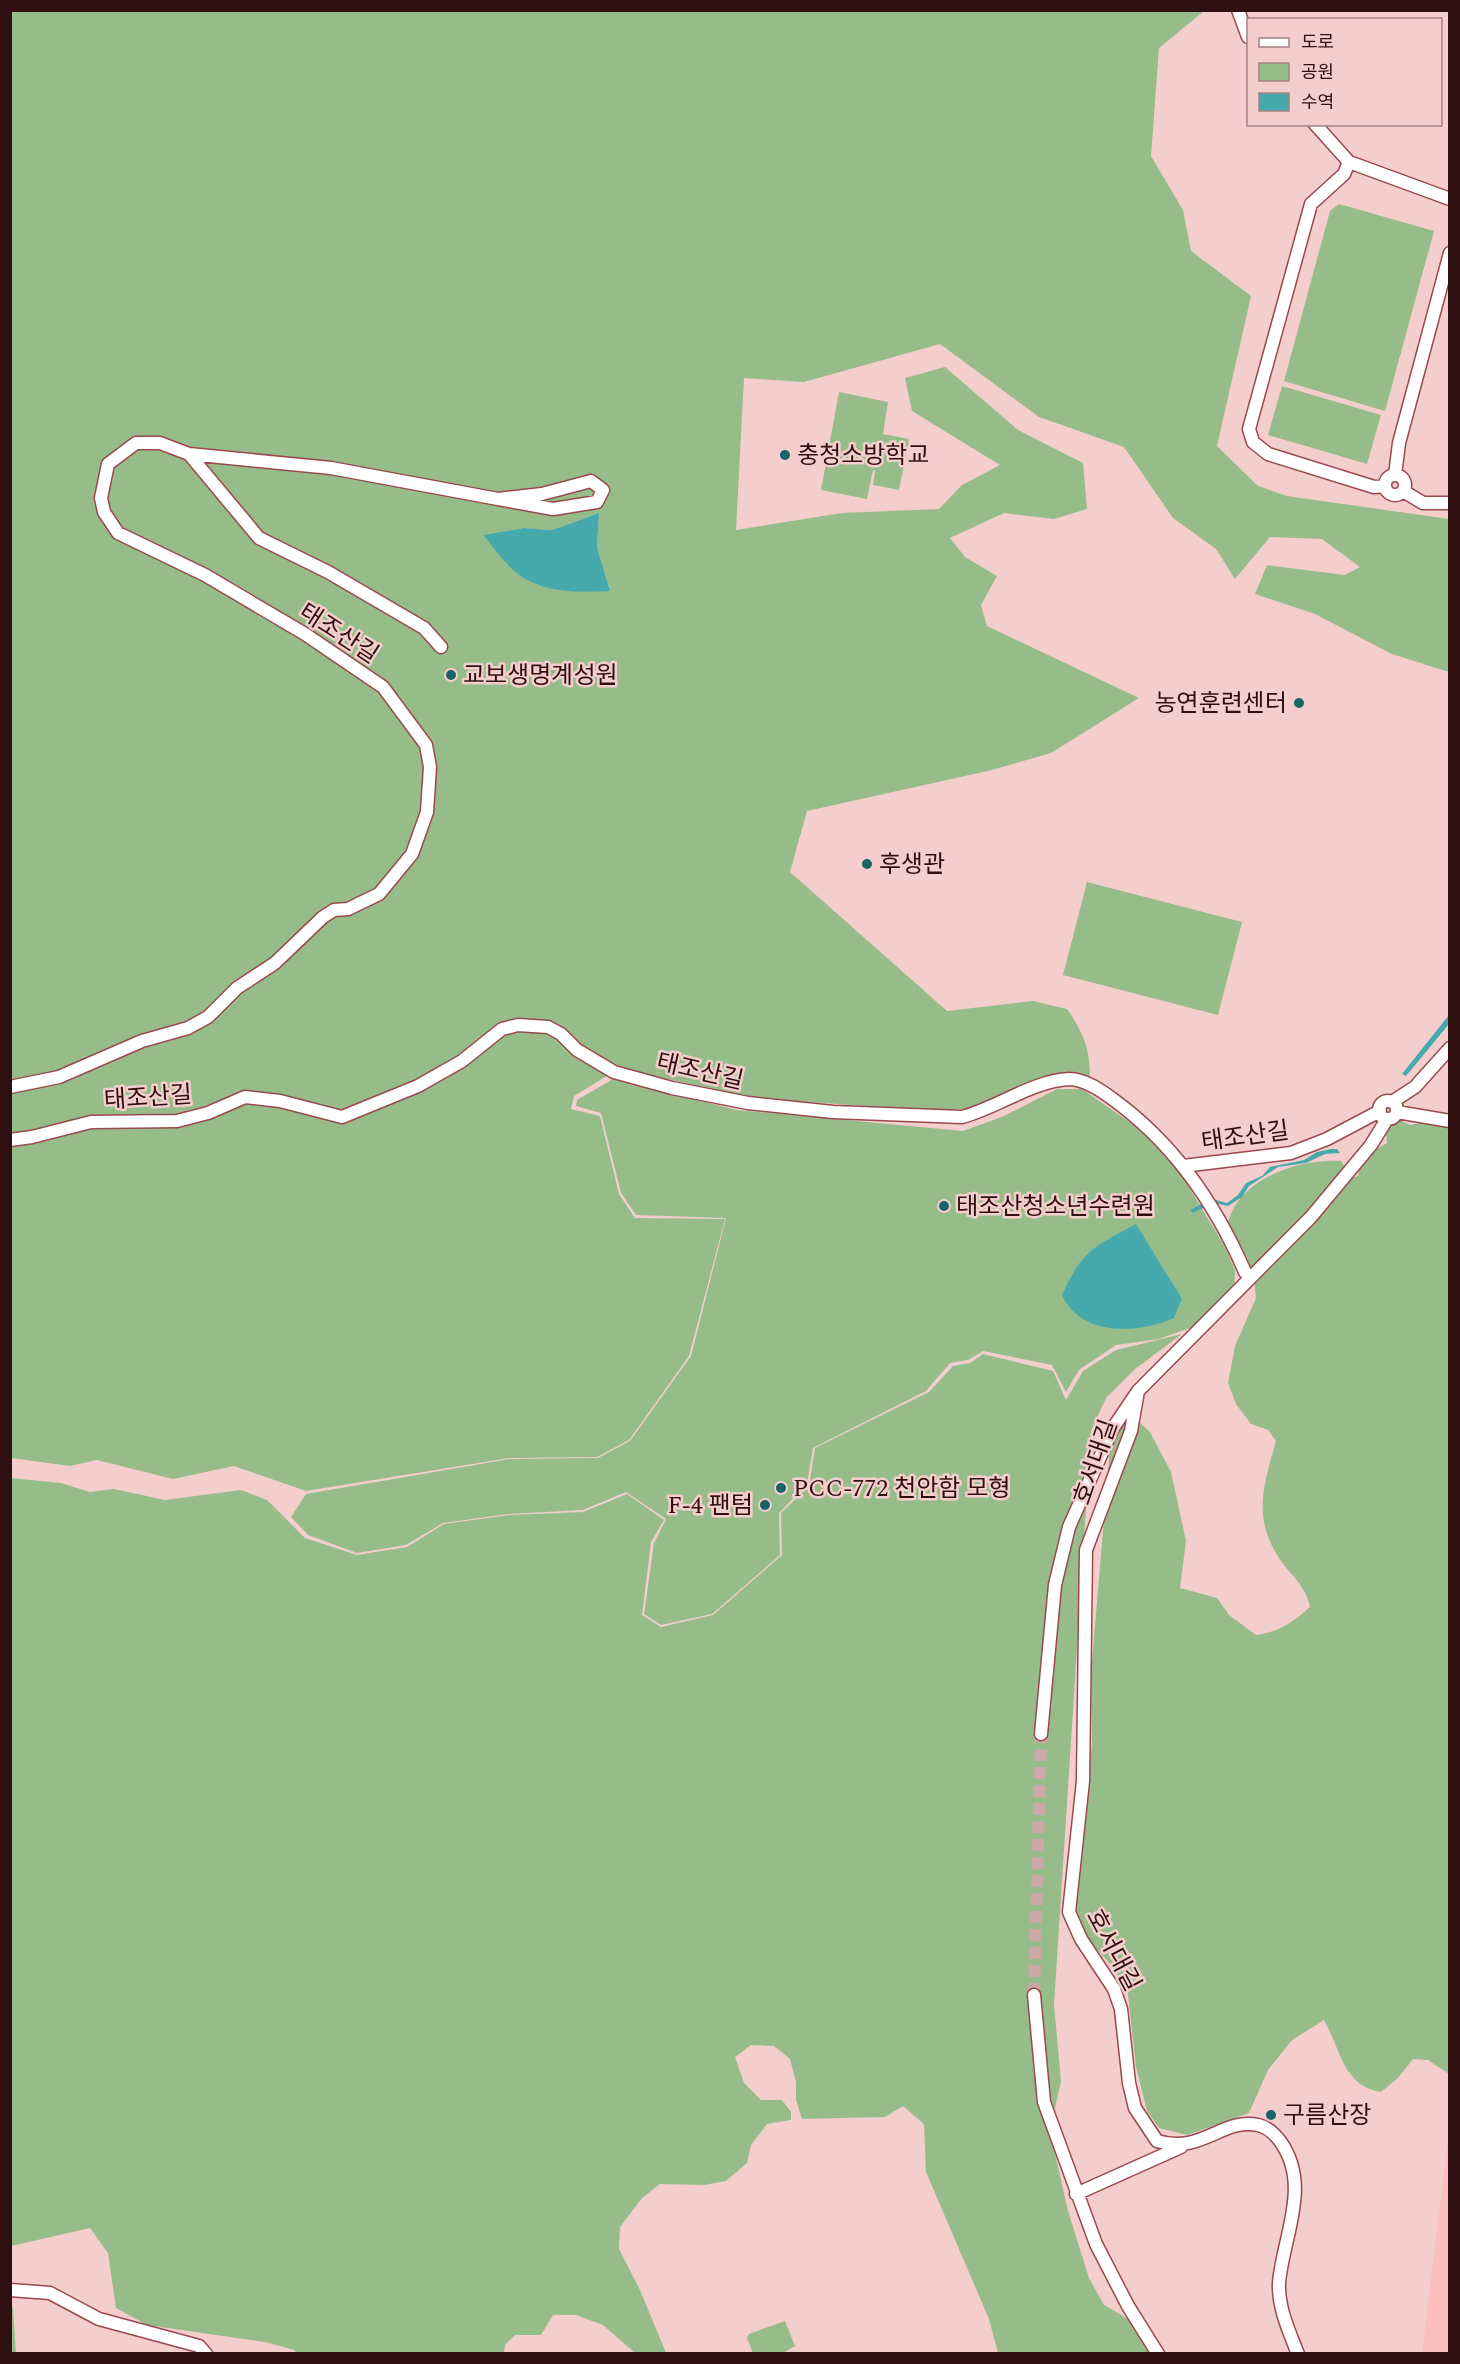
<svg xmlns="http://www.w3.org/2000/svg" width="1460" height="2364" font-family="Spectral,'Noto Sans KR',serif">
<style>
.built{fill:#fcbfbf}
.green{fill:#96bd89;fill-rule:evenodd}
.water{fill:#46aaad}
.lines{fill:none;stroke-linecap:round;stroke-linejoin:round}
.minor-tunnel{stroke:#cda7a7;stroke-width:12;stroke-dasharray:12 6;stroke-linecap:butt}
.minor-casing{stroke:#9a494e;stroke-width:15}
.minor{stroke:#fff;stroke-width:12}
.poi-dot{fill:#176568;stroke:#f4cdcd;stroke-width:2}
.labels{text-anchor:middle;stroke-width:5;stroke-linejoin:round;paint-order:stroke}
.poi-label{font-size:24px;fill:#300f11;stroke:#f4cdcd;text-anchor:start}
.street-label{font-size:24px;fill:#300f11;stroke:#f4cdcd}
</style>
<rect width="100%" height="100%" fill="#f4cdcd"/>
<path class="built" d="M1449,2132v221h-27z"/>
<path class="green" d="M11,11h1193l-45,37 -8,108 32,54 8,41 60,45 -34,150 41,40 29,10 162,23v153l-57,-18 -77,-40 -60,-20 12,-29 78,10 15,-8 -38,-28 -52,-2 -35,42 -19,-30 -43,-31 -49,-71 -85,-30 -99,-73 -136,38 -60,-4 -8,152 106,-17 97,-4 23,-24 38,-20 -88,-54 -7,-33 40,-11 73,63 65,33 4,46 -33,10 -50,-6 -54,25 15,19 32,19 -16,29 6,21 152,72 -88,55 -59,17 -185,41 -17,61 157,139 86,-10 34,8c16,23 23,40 23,67l-12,-2 -27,3 -82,32h-60l-158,-11 -131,-30 -46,28 -3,13 29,7 19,78 16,24 90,1 -36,137 -60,84 -32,17 -88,1 -203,33 -72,-25 -61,13 -76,-19 -27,6 -59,-8zM599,513l-2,34 13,44 -127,-55 41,-8 28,2z
M1339,204l95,27 -49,180 -101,-30 46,-170z
M1282,386l99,29 -14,49 -99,-29z
M839,392l49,10 -5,32 26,5 -10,51 -26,-5 2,-15h-2l-6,29 -46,-9z
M1087,882l155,40 -24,93 -155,-40z
M613,1079l124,31 226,21 41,-15 53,-27h25l76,53 22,30 45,75 10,23 -1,24 -11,22 -64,23 -43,6 -37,25 -13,22 -14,-27 -69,-14 -15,9 -18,3 -24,28 -113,57 -6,36 -28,29 1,42 -68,59 -51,11 -17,-11 10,-71 12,-24 -40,-27 -43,18 -75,4 -65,9 -37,22 -49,8 -49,-18 -17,-18 15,-23 204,-35 88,-1 32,-17 61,-85 35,-138 -90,-3 -15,-22 -20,-80 -25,-7 1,-6z
M1449,1117v957l-21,-14 -15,-1 -15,19 -17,14c-38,-6 -40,-42 -57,-72l-32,20 -24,30 -19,43 -62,22 -28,-7 -12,-17 -11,-44 -8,-72 -16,-29 -23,-26 -14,-30 17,-166 -1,-71 20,-238 9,-17 17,2 13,12 21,40 15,69 -6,47 37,10 12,17 27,20c23,-3 36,-12 54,-28 -4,-20 -17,-30 -29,-46 -29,-42 -18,-74 -5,-120l-8,-11 -17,-6 -15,-20 -8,-21 7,-37 21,-48 -2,-21 -8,-22 -18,-31c9,-45 72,-66 113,-63l11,17 6,-2 5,-20 24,-13 -1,-9 10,-16 14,7z
M1182,1334l-47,35 -29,29 -15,33 -37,574 7,76 -11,50 18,80 21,67 15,27 26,15 19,33h-151l-9,-34 -63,-147 -2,-48 -21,-18 -18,11 -83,2 -6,-19v-18l-6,-23 -16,-13 -23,-1 -16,12 9,26 17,17h21l9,12v8l-24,4 -16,21 -4,18 -21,18 -22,4 -44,-1 -18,14 -22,29 -1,22 21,41 26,63h-31l-32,-28 -27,-10h-23l-12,20h-26l-10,10 -1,8h-207l-3,-3 -29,-8 -118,-17 -31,-17 -8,-55 -18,-25 -79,18 -1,-768 51,5 29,9 24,-3 51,11 76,-10 26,10 38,38 52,17 50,-8 37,-23 65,-9 74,-3 44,-18 37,26 -13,22 -9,73 19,12 52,-12 69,-60 -1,-42 28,-27 6,-38 114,-56 24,-26 17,-3 13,-9 70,17 13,29 17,-29 33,-21z
M10,2305l3,3 3,45h-5z
M785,2321l10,25 -12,7h-30l-6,-15 2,-4z"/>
<path class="water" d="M599,513l-2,34 13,44c-33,2 -74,2 -99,-23 -10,-10 -19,-22 -28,-33l41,-7 28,2z
M1449,1015v9l-43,52 -4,-2z
M1331,1149h6l3,4 -15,1 -19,9 -28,4 -29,19 -7,11 -14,9 -15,-3 -20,10 -3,-3 22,-11 15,4 11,-8 8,-12 16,-7 8,-9 34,-7 13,-8z
M1136,1224l46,75 -8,19c-36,16 -93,19 -112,-23 21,-46 32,-48 74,-71z"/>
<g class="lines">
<path class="minor-tunnel" d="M1034,1995l7,-261"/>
<defs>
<path id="minor" d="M1238,10l10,27
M1315,124l34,38 101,37
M1349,162l-5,12 -33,30 -62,225 4,13 15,12 106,33 11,-1
M189,454l142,14 167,31 44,-5 49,-13 12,9 -6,12 -44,7 -55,-10
M1395,475l4,-32 51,-190
M1385 485a10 10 0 1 1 20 0a10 10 0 1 1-20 0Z
M1403,491l20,12h27
M10,1087l49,-10 83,-36 46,-13 20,-11 29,-29 38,-25 48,-46 11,-7 14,-1 31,-15 33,-40 15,-42 3,-45 -4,-22 -43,-58 -78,-53 -100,-59 -87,-42 -14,-21 -3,-14 7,-34 28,-21h24l29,11 70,84 69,34 96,56 17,19
M1379 1110a9 9 0 1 1 18 0a9 9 0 1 1-18 0Z
M1392,1102l23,-15 35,-39
M1397,1112l53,9
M10,1140l22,-3 59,-15 86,-1 31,-8 37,-16 35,4 62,16 76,-31 44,-25 40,-32 16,-4 30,2 13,7 16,16 37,22 58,16 76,15 85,9 129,5c35,-9 70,-36 107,-38 16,0 33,12 45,21 59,43 102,105 131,172
M1183,1166l108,-13 36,-14 53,-28
M1138,1391l-7,40 -45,119 -3,231 -14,131 12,27 33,50 7,20 8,74 6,25 22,33c44,14 66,-24 101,-16 10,2 16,8 22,16 32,44 3,95 -1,142 -1,25 10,48 19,71
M1041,1734l14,-149 14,-58 44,-99 25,-37 173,-174 60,-72 16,-26
M1034,1995l10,107 52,142 32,62 30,48
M1076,2194l105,-47
M10,2290l40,3 49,26 100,27 7,8"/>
</defs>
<use href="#minor" class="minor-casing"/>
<use href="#minor" class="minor"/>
</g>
<g class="poi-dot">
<circle cx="785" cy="455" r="6"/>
<circle cx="451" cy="675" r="6"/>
<circle cx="1299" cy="703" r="6"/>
<circle cx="867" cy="864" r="6"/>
<circle cx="944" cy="1206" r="6"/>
<circle cx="781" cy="1488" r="6"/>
<circle cx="765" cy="1505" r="6"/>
<circle cx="1271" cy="2115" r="6"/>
</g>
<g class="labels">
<g class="poi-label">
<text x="797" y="463">충청소방학교</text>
<text x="463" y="683">교보생명계성원</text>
<text x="1287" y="711" text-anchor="end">농연훈련센터</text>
<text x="879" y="872">후생관</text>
<text x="956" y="1214">태조산청소년수련원</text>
<text x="793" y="1496">PCC-772 천안함 모형</text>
<text x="753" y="1513" text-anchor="end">F-4 팬텀</text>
<text x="1283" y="2123">구름산장</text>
</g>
<g class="street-label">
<text transform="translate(339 633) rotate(33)" y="8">태조산길</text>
<text transform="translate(700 1071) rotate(13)" y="8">태조산길</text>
<text transform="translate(148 1097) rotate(-4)" y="8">태조산길</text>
<text transform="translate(1245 1136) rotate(-8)" y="8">태조산길</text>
<text transform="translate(1095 1462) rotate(-71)" y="8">호서대길</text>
<text transform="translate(1114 1950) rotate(62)" y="8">호서대길</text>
</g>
</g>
<rect width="1460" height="2364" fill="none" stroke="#300f11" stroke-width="24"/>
<rect x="1247" y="18" width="195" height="108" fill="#f4cdcd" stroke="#a68182" stroke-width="1.5"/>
<rect x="1259" y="38" width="30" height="9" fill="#ffffff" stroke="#a68182" stroke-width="1.5"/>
<text x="1301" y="48" font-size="18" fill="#300f11">도로</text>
<rect x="1259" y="63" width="30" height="18" fill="#96bd89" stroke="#a68182" stroke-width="1.5"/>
<text x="1301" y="78" font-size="18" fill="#300f11">공원</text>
<rect x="1259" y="93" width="30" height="18" fill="#46aaad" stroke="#a68182" stroke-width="1.5"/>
<text x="1301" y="108" font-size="18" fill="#300f11">수역</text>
</svg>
